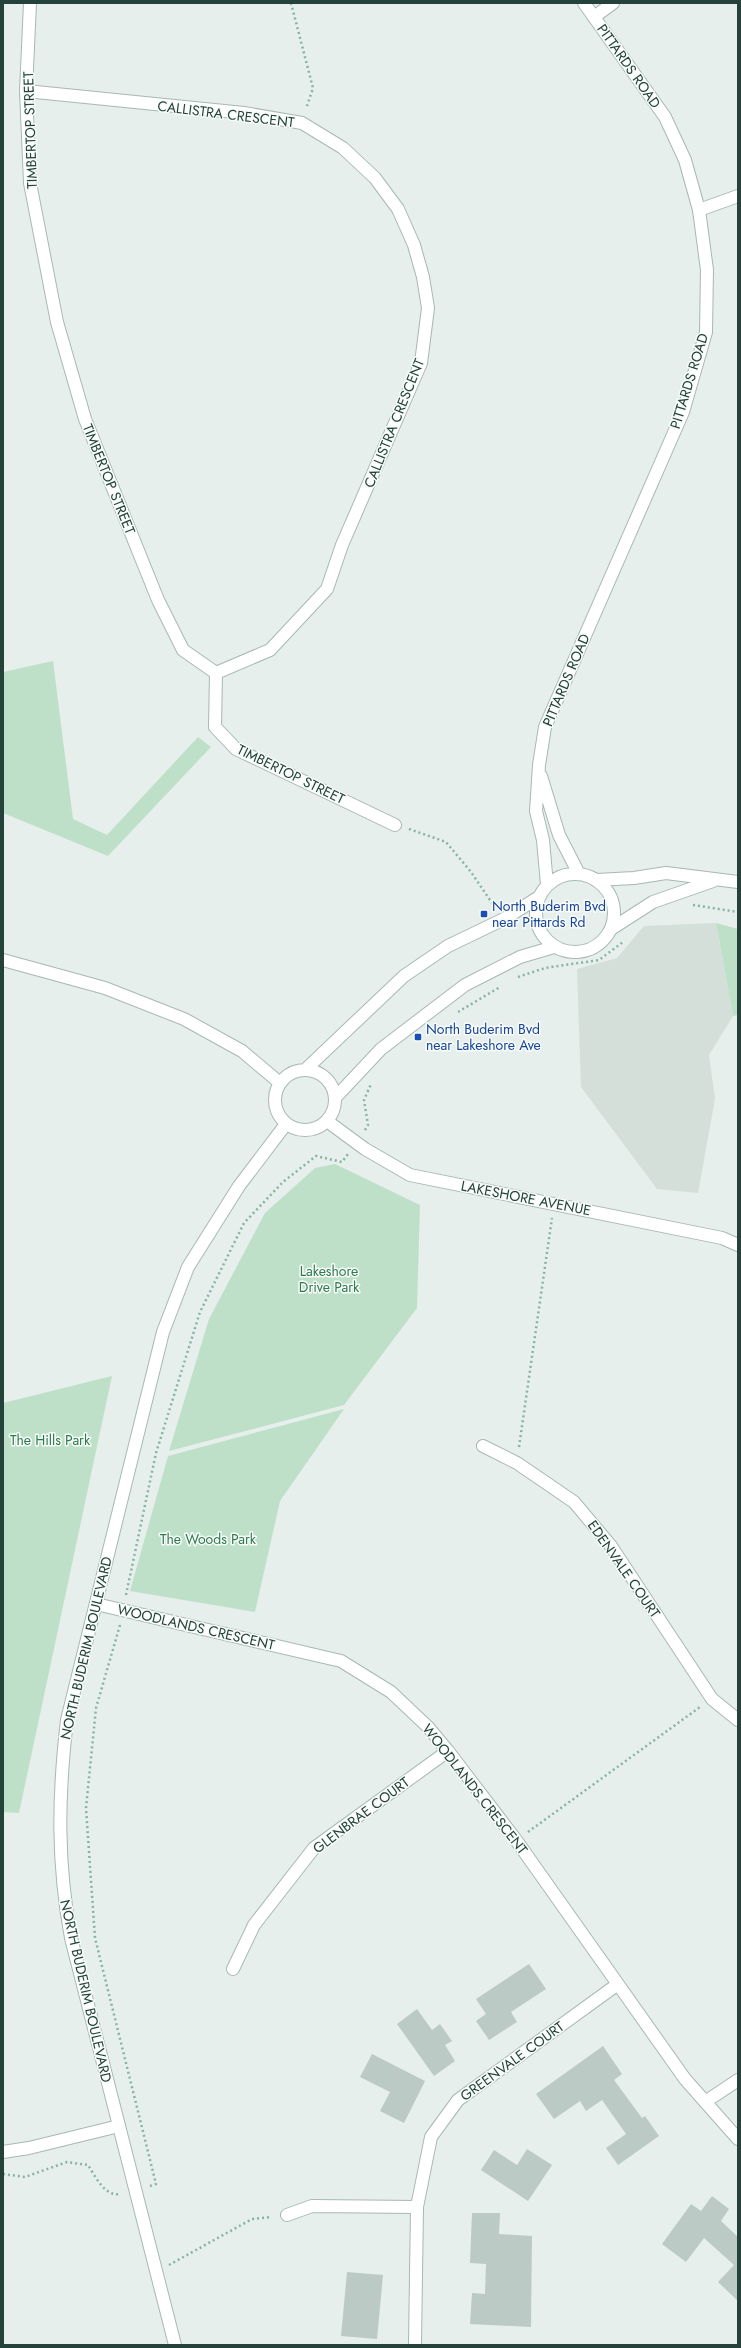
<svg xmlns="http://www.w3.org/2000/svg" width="741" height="2348" font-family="Jost,sans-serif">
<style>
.built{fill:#d4dfda}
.green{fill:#bfe0c8}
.building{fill:#bbcac4}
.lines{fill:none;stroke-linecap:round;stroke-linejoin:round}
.minor-casing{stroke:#a8b8b2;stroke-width:14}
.tertiary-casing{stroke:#a8b8b2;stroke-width:14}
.path{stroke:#86b3a5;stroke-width:2.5;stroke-dasharray:2 3;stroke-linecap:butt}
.minor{stroke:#fff;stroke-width:12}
.tertiary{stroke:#fff;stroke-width:12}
.transit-dot{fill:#1a4fb4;stroke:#f7fbf9;stroke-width:1.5}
.labels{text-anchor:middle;stroke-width:3;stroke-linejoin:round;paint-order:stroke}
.street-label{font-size:14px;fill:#24423a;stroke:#f7fbf9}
.transit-label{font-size:14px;fill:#164399;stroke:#f7fbf9;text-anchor:start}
.park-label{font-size:14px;fill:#2d7a4b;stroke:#f7fbf9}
</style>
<rect width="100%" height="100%" fill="#e6efeb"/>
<path class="built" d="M716,923l17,93 -24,39 6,44 -17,94 -41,-4 -76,-102 -4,-118 40,-11 27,-32z"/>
<path class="green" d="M53,661l20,158 34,16 91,-98 13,10 -103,109 -105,-43v-141z
M716,923l22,6v86l-5,1z
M335,1164l85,41 -3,103 -73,97 -175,46 40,-132 56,-106 50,-45z
M112,1376l-93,437 -16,-1v-409z
M344,1409l-64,92 -25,111 -125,-21 38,-135z"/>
<path class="building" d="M529,1964l17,25 -35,23 6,10 -28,18 -13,-19 10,-7 -10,-15z
M417,2009l15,21 8,-6 12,17 -7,4 10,16 -21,15 -37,-52z
M603,2046l19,28 -8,6 28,38 3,-2 14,20 -41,29 -12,-17 20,-14 -24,-34 -16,11 -6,-10 -26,18 -18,-25z
M372,2054l53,27 -21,42 -24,-12 10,-19 -30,-15z
M527,2149l25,16 -24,36 -47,-31 13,-20 23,15z
M712,2196l17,13 -8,12 17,16v64l-20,-19 16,-17 -30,-27 -18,24 -24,-18 29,-40 10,7z
M472,2213h28l-1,21 33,2 -1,91 -61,-3 2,-31 13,1 1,-30 -16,-1z
M347,2272l36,3 -6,64 -36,-3z"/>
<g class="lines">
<defs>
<path id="minor" d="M30,3l-4,88 4,92 27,139 28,97 73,181 25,50 33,23 -1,54 21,22 159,76
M594,17l19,-14
M26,91l218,22 58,10 41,25 32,30 23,31 16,36 9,32 5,31 -7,55 -79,182 -15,44 -57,61 -54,23
M699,210l39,-14
M596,880l38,-2 32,-5 72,9
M611,929l42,-27 60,-21
M3,960l102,28 79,31 58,32 38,32
M327,1121l38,28 45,26 312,63 16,7
M483,1446l34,17 57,39 37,44 101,153 26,21
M96,1604l245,57 50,31 37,35 20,24 68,89 169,239 53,60
M233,1969l21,-44 60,-77 134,-97
M705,2102l33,-22
M3,2152l26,-4 90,-22
M287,2215l25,-9 105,1
M415,2345l2,-138 14,-70 27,-37 160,-116"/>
<path id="tertiary" d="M541,776l18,59 20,39
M536 913a39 39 0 1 1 78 0a39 39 0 1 1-78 0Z
M547,885l-4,-45 -7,-29 3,-46 6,-38 138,-315 23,-80 1,-62 -8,-60 -14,-50 -20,-43 -81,-114
M306,1069l98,-93 44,-30 56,-27 35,-22
M275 1100a30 30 0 1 1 60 0a30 30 0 1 1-60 0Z
M335,1098l46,-49 84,-64 55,-28 34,-10
M175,2345l-104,-407c-14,-76 -13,-141 -4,-218l96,-388 25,-65 51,-81 47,-62"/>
</defs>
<use href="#minor" class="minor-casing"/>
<use href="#tertiary" class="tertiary-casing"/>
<path class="path" d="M291,3l22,85 -7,21
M409,829l37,13 25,30 21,31
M693,905l45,7
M518,977l27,-9 54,-8 24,-18
M458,1012l42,-25
M365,1130l3,-5 -4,-25 7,-16
M519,1447l33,-229
M126,1595l30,-142 44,-141 44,-89 39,-41 33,-26 26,6 6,-8
M120,1625l-24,83 -10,100 9,130 61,246 -6,2
M528,1832l172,-125
M3,2174l22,3 42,-15 21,3c7,11 17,32 32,29
M169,2265l83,-46 20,-2"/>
<use href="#minor" class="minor"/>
<use href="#tertiary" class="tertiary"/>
</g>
<g class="transit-dot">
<rect x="480" y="910" width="8" height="8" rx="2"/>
<rect x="414" y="1033" width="8" height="8" rx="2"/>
</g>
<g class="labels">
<g class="street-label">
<text transform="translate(629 66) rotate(55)" y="5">PITTARDS ROAD</text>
<text transform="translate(226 114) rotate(7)" y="5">CALLISTRA CRESCENT</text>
<text transform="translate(30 130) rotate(-92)" y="5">TIMBERTOP STREET</text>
<text transform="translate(689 381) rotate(-73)" y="5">PITTARDS ROAD</text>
<text transform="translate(394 423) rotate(-68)" y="5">CALLISTRA CRESCENT</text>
<text transform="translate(109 479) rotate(68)" y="5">TIMBERTOP STREET</text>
<text transform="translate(566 680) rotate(-67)" y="5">PITTARDS ROAD</text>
<text transform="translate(291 774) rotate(26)" y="5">TIMBERTOP STREET</text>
<text transform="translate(526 1198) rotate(11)" y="5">LAKESHORE AVENUE</text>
<text transform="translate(624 1569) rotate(55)" y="5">EDENVALE COURT</text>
<text transform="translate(196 1627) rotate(13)" y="5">WOODLANDS CRESCENT</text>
<text transform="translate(86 1648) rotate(-77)" y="5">NORTH BUDERIM BOULEVARD</text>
<text transform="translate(475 1789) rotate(52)" y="5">WOODLANDS CRESCENT</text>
<text transform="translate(361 1815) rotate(-37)" y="5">GLENBRAE COURT</text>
<text transform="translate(86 1991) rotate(77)" y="5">NORTH BUDERIM BOULEVARD</text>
<text transform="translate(512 2061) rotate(-36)" y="5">GREENVALE COURT</text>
</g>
<g class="transit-label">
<text x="492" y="911">North Buderim Bvd<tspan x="492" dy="16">near Pittards Rd</tspan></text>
<text x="426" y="1034">North Buderim Bvd<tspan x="426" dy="16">near Lakeshore Ave</tspan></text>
</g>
<g class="park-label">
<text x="329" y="1276">Lakeshore<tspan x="329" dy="16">Drive Park</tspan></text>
<text x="50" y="1445">The Hills Park</text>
<text x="208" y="1544">The Woods Park</text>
</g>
</g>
<rect width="741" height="2348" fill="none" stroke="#24423a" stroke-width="8"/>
</svg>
